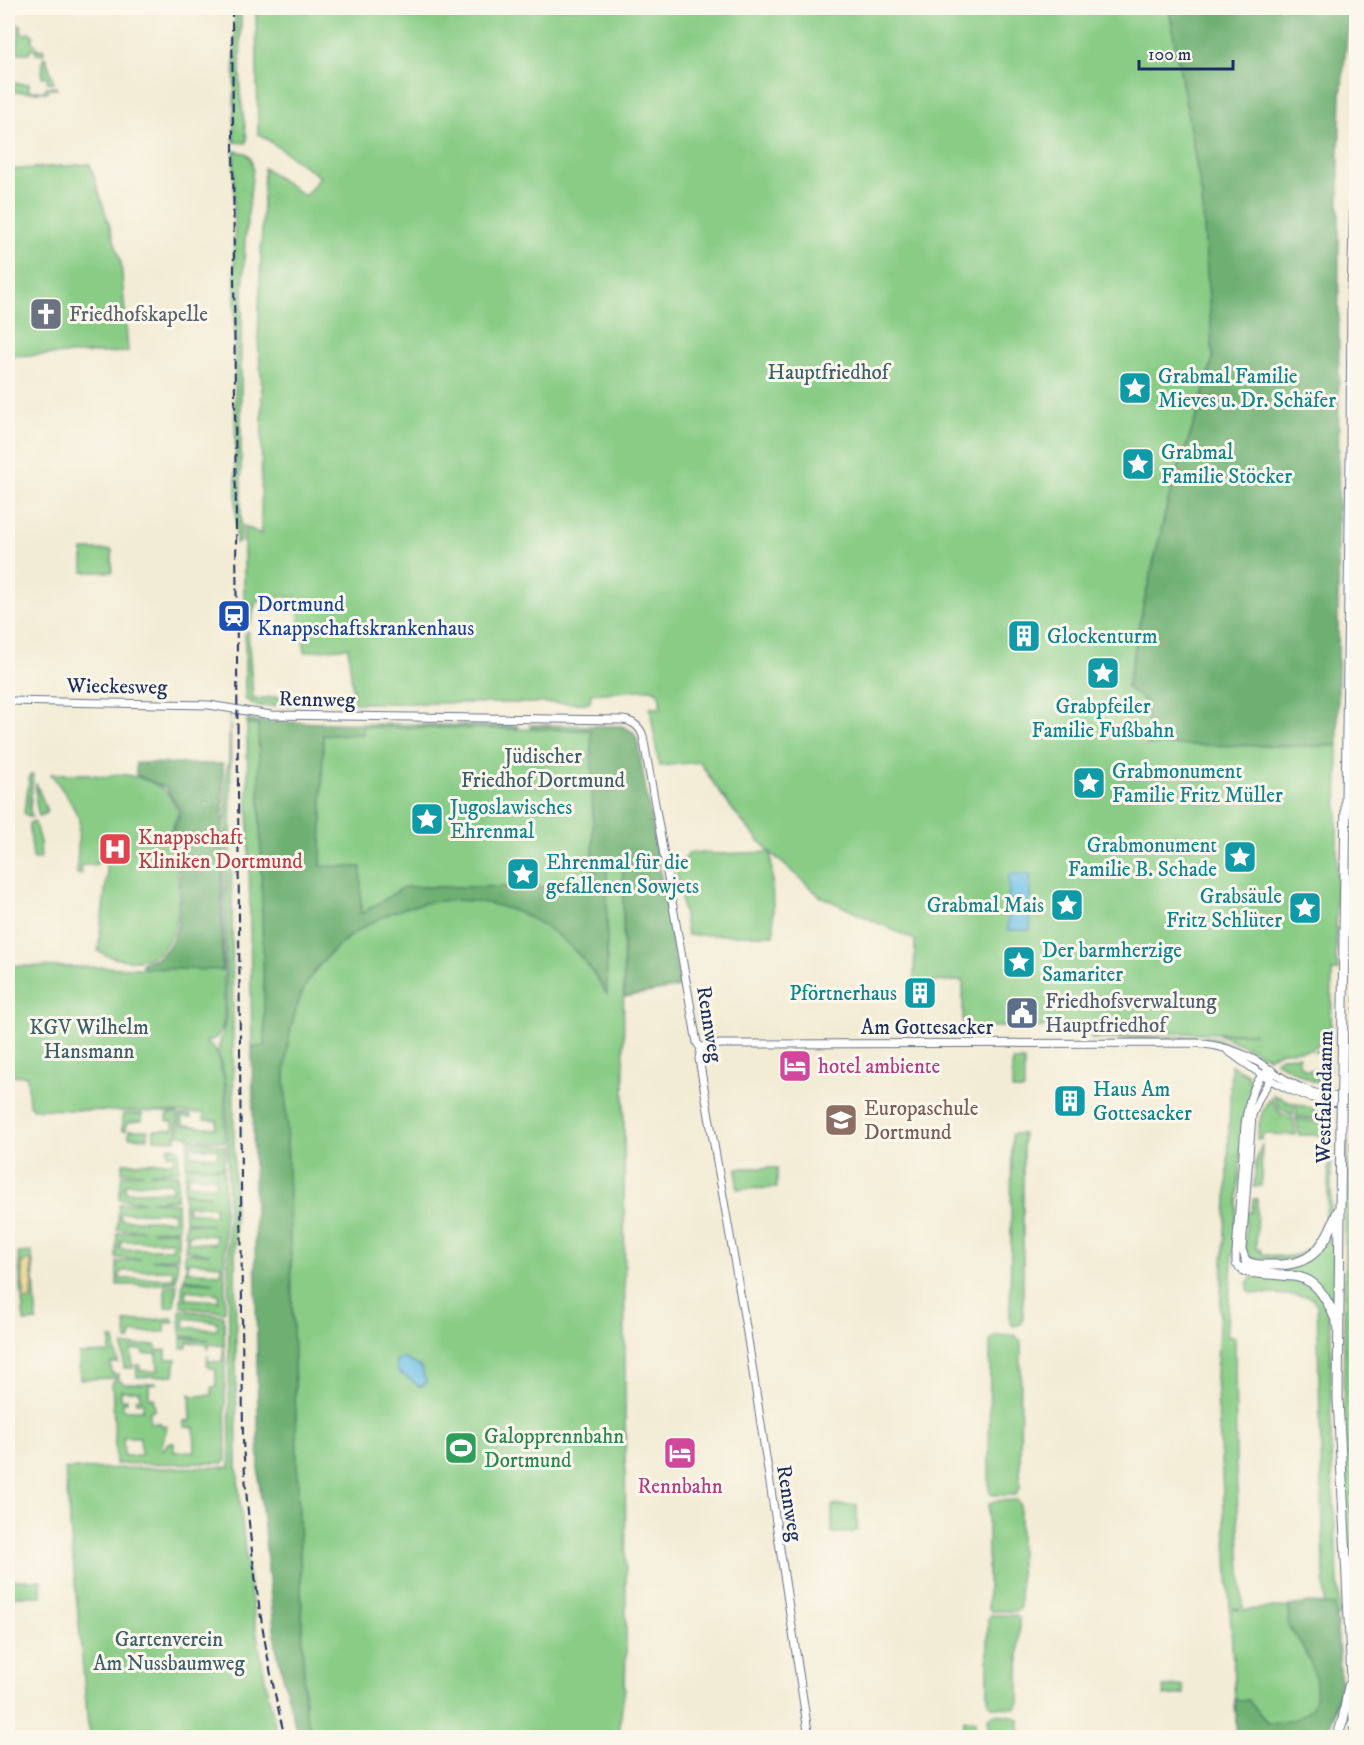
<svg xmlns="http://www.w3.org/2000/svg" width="1364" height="1745" font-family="'IM FELL DW Pica',serif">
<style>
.green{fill:#88cc85;stroke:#527e72;stroke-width:1.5;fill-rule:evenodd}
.forest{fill:#6eb072;stroke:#447068;stroke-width:1.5}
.sand{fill:#eeda9e;stroke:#84847e;stroke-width:1.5}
.water{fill:#6bbfe7;stroke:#4377a2;stroke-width:1.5}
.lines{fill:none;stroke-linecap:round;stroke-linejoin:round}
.minor-casing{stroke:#677188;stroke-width:9}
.highway-casing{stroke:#677188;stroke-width:11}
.minor{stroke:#fff;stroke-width:7}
.highway{stroke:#fff;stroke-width:9}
.rail{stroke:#1b2f5e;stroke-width:2;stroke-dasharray:9 4.5;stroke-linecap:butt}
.highway-bridge-casing{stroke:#677188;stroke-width:11;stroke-linecap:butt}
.highway-bridge{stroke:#fff;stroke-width:9}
.labels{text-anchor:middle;stroke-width:6;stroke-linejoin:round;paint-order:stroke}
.worship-label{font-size:21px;fill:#5b616d;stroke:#fbf7ec;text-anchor:start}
.park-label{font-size:21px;fill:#3c5e6a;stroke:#fbf7ec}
.culture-label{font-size:21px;fill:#0d838f;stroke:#fbf7ec;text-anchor:start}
.transit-label{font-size:21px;fill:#164399;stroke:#fbf7ec;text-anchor:start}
.street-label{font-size:21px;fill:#1b2f5e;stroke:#fbf7ec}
.health-label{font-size:21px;fill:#be3a42;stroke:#fbf7ec;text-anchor:start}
.service-label{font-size:21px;fill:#4e5e75;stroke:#fbf7ec;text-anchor:start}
.hotel-label{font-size:21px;fill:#b23c85;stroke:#fbf7ec;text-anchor:start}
.education-label{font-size:21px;fill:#785e54;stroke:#fbf7ec;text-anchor:start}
.leisure-label{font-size:21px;fill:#27864d;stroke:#fbf7ec;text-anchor:start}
</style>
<rect width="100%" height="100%" fill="#fbf7ec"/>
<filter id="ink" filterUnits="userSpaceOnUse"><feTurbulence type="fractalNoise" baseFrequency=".0167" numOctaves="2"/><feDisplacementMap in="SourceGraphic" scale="12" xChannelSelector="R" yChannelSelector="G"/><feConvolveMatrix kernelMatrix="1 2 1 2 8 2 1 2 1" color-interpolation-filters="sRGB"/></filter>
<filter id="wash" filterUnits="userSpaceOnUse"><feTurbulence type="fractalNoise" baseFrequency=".008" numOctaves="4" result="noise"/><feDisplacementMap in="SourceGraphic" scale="24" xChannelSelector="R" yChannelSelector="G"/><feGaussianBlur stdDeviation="1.35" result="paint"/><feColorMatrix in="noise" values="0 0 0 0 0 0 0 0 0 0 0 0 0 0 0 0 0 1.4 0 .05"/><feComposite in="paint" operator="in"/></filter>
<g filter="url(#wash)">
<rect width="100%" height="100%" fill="#f3ecd5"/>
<path class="green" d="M235,8h6l-1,85 7,46 -1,4 -12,-1z
M256,8h913l33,189 11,162 -14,50 -29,84 -27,114 -16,81 20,14 1,43 190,1 -2,216 2,1v8h-6l-1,68 -13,5 -7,6 -28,1 -16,6 -49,-23 37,-1h-167l-1,-6h-124v-46l-49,1 1,-42 -95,-44 -49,-43 3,82h-87l-12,-73 9,-2 6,-8 30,2 50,-2c-27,-27 -50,-57 -70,-90l-41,4 -9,-58h11l-2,-15 -7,-4 -61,5 -1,9h-236l-6,-56 -43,5 -9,-55 -35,1v3l-5,1 -6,22h-6v-98l17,8 1,-147 -4,-45 6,-174 41,28 15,-19 -62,-44z
M19,24l3,2 -2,4 6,5 3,-3 5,4 -3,4 8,10 4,-1 1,5h-8v-5h-6v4h-12z
M43,58h3l8,25 -7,-1 1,-5h-6z
M8,83l21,1v7h16l1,-4h10l1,2h-8l-1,3h-40z
M234,151l12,2 5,6 2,10 -8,71 -4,106v195l-5,2z
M90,164l31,98 7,90 -120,4v-186z
M83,550h29v22h-29z
M248,631l5,68 43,-4 2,10 -42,1 -11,-7v-66z
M230,714l7,752c7,93 19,181 41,271h-189l-24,-268 165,-2 -3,-381 -9,-35 8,-33v-244l2,-9h1z
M247,724l11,1 7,322h-13z
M363,727l228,3 3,157h-190l-43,28 -40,-48 2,-132 40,-1z
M223,764l1,253c-1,11 -4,23 -17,24l-1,2 8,4 2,5 9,30v60l-24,-3 -12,1v-4l-10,-1 1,-20h11v3l-8,-1v8l33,3 1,-8 -13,-1v-6l-171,-4 -4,-4 -2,-29 -19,-1v-109l214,3z
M51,774h38l17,3c14,-8 49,4 60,15 5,5 9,14 13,20l-10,24c13,39 23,129 -41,124 -11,-1 -20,-3 -30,-9l9,-76 -1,-10 -4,-4 -8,4h-13v9h-4l2,-56 -12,-22z
M30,775h3l-3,35 2,7 -4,-1 -4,-3z
M36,783l11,28 -2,3 -6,2 -3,-13z
M34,821l6,21 1,17h-8l-4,-36z
M623,862l3,787 -1,40 -5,32v16h-276l-33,-8 -6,-16 -20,-639c2,-31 6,-66 23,-93 58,-88 177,-109 258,-39 17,15 29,32 40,50l1,-129z
M1091,1037h121l47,21 -1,1 -28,-13 -32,-7h-107z
M1324,1045l5,3v23l-5,1 -2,11 -9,-2 -38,-20 4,-4 20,-1v8l7,6h14l1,-7h5v-11h-12z
M1012,1061h12v29h-12z
M1231,1065l16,9 3,10 4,2 -11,46 -17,204 9,1 1,134 7,139 82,-6 -8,-299 -6,-7 -5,-2 -54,-3 -3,-2 -2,-8 5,-6c13,0 30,-2 42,1 25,6 36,31 37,54v122l9,162 -4,1c3,40 11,84 -12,120h-87l-7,-127h10l-10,-3 -14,-230 11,-177z
M1273,1095l14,5 -1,2 10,1 -3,12 -13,-6z
M1271,1098l9,15 13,5 3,17 -33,-1 -1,5h-5c2,-15 4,-30 14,-41z
M1298,1104l22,7v2l6,1v-2h2v10l-32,-6z
M123,1114h19v7l-15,1 -1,8h-4z
M167,1114h11l-1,22h-2l2,4 -23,-1v-9l19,-1v-8h-6z
M1296,1118l32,7 -1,14h-1l-1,-4h-26z
M1331,1123v96l-8,20 -18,17 -22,5 -31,-3 -7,-8 1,-38h6l1,-13h4l-1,50h4l2,5c78,19 65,-63 66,-111l3,-7z
M129,1130h19v8l-19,-1z
M1012,1134h11v184l-2,6 -8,2 -3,-5z
M202,1141l23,5 -1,22 -38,-4 2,-21zM191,1147l27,2 -1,8 -26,-2z
M1262,1144l-1,42 -7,1 2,-26z
M1346,1144h2v22l8,54 -2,234 2,1v224l-13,-247z
M168,1147h7l4,3v20l-30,3 29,1 -1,25 -26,2 26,2 1,26 -26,2h26v26l-26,3h26l-2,22 -35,4 -1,-1h-23v-23l24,-3 -25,-1 1,-25 26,-3 -26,-1 2,-25 24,-2 -24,-3 3,-24 22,-2 -22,-1 1,-9 51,-1v-8h-6zM171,1183l1,8 -47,1v-8zM174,1212l-1,8h-52v-7zM173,1241l-1,8h-52l1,-8zM173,1270v8l-53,1 1,-8z
M186,1165l38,4 1,142 -2,1 -40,-5 -2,-2 2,-24 31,2 -30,-4 3,-15 -2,-1v-10l26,1 -26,-4 2,-16h-2v-11l27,2 -27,-4 -1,-27 27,2 -27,-4zM189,1175l27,3 -1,8 -27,-2zM188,1205l27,2 -1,8 -26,-3zM189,1234l27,2 -1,8 -27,-2zM188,1262l33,3v9l-33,-3zM186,1290l33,4 -1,7 -32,-2z
M737,1168h40v20l-40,1z
M1331,1239l3,2v56h-5l-12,-14 -60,-13 23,-1z
M32,1252l5,69 -13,1 -6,-69z
M177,1285l-3,21 -9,2v-22z
M182,1310l42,6 2,144 -3,3 -107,1 -4,-83 7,-1 6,4 32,-1 -8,2v13h5l1,12 -5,1v12h11l1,3h5l-6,23h3l4,-6h6v9l21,-1 -1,-24h-10v-6h7l-1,-27 3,2 19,-1v-8h4v-17l-9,-4 1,-11v6l14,1 2,-16 -14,-2 -2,6 -1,-6 -19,-2 -2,6h-5v-10l29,2 -29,-4 -1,-25zM185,1318l33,4 -1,8 -33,-3zM121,1391h19l1,7 -5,1v3h7v8h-20v-8h4v-3h-6zM123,1437h17l1,18 -17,1z
M172,1318l2,5h-9v9l-34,1v7l-4,1 -2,-19z
M1015,1335l6,6 -1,147 -4,7h-22l-4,-2 -1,-4 1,-147 3,-5 3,-1z
M110,1339h4l4,24h-7l1,11h6v4l-38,1 -1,-25 31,-1z
M155,1345l3,6 8,-1v9h10l-2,16 -37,2 -1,-12h4v6h18l-1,-17h-13l-1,-4h-12l2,18h-9l-1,-22z
M1017,1500l3,3v104l-3,4h-26l-3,-6v-100l6,-4z
M832,1505h25v25l-6,3h-19z
M10,1580h31v16h-31z
M991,1615h24l4,3v84l-3,6 -23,-1 -5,-5v-83z
M1183,1686l1,8 -20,2 -1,-9z
M995,1714l18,2 6,4v17h-31v-18z
M964,1719l11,2 1,16h-13z"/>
<path class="forest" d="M1169,8h181l-9,88 -2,62 -1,588 -190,-1 -1,-43 -20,-14 16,-81 27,-114 29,-84 14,-50 -11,-162z
M247,720l22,2 249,4v3l-155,-2v7l-40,1 -2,131 40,1v47l43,-27h190l-3,-157 -60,-1 -1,-4 92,1 11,6 4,7 43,248 -56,10 -1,-135 -16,1v131c-9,-15 -18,-29 -30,-41 -57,-60 -144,-69 -213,-26 -22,13 -47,35 -58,58 -14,28 -19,58 -21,89l20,639 6,16 33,8h-46l-22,-90 -17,-167 -7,-433 13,-1 -7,-321 -11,-1z
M136,763l87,1 -1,206 -80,-2v-5c5,-2 13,-3 17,-7 28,-19 23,-77 17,-106 -1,-4 -3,-8 -4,-13 -1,-8 7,-18 9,-26l-15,-23 -30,-13z
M1310,1603l25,2 6,79 -13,47 -4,6h-87l-2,-37h13l20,23c71,0 51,-59 20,-97l1,-20z"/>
<path class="sand" d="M28,1260l3,2 2,26 -2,3v9h-6l-2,-2 2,-4 -2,-8 -1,-23z"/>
<path class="water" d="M1009,874h21v56h-22z
M402,1358l19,9 5,15 -2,3 -5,2 -7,-7 -14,-8 -2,-11z"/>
</g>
<g filter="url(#ink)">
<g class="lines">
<defs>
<path id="minor" d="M8,701l201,4 62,10 350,5c10,0 19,6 22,16l54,307 4,5 -2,11 48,274 62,405
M701,1048l4,-2 16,-2 475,-1c22,2 43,8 62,19 15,9 28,20 44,26 17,8 36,10 54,9
M1227,1050c38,29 80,56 129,53
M1245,1266l1,-5 -4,-12 10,-134 7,-17 11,-18 1,-10
M1244,1271l-8,-7v-11l9,-129c3,-18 7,-46 26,-54"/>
<path id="highway" d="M1342,1075l9,-618 1,-164 4,-122
M1341,1121l-3,277 17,340
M1246,1261c8,5 17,4 27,4 41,1 52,-20 65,-54
M1244,1271c55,10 69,-9 94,54
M1337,1738l6,-18 6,-34"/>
</defs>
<use href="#minor" class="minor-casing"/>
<use href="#highway" class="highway-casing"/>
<use href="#minor" class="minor"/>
<use href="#highway" class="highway"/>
<path class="rail" d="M232,8l11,1432c5,101 18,199 42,298
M1356,940c-1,88 -12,176 0,264
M1356,1315v113l-3,75 3,60"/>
<defs>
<path id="highway-bridge" d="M1341,1121l1,-46"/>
</defs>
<use href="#highway-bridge" class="highway-bridge-casing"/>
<use href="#highway-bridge" class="highway-bridge"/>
</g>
</g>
<defs>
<symbol id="church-square" viewBox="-11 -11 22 22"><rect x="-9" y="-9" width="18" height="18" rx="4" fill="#6b7280" stroke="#fbf7ec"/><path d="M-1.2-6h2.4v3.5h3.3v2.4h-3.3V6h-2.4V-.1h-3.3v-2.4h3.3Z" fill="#fff"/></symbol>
<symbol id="sight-square" viewBox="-11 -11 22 22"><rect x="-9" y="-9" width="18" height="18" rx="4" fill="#0f9aa8" stroke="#fbf7ec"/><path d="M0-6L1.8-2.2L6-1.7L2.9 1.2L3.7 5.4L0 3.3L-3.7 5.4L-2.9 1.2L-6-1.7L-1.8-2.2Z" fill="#fff"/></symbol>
<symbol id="station-square" viewBox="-11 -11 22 22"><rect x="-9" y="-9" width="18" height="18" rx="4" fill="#1a4fb4" stroke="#fbf7ec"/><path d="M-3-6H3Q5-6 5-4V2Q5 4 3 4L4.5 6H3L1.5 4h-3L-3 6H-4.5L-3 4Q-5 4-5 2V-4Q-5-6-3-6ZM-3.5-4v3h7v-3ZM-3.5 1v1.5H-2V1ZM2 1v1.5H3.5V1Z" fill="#fff"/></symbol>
<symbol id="building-square" viewBox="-11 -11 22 22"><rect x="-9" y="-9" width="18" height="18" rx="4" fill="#0f9aa8" stroke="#fbf7ec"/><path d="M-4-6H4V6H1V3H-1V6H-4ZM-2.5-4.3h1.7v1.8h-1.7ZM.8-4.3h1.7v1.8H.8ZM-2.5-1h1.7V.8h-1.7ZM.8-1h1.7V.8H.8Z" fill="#fff"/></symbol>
<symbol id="hospital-square" viewBox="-11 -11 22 22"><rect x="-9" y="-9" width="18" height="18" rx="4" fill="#e0444e" stroke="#fbf7ec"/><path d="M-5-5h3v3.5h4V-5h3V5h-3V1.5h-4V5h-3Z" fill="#fff"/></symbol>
<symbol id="civic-square" viewBox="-11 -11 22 22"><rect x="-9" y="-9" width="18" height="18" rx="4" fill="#5c6f8a" stroke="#fbf7ec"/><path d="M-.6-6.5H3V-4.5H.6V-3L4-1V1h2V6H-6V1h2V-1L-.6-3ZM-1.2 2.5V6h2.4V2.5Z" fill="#fff"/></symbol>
<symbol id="hotel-square" viewBox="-11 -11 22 22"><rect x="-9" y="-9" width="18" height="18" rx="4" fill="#d1479c" stroke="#fbf7ec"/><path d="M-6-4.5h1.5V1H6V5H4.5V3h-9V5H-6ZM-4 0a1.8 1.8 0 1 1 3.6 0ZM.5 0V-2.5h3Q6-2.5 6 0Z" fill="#fff"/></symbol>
<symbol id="school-square" viewBox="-11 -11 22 22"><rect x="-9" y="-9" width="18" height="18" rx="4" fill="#8d6e63" stroke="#fbf7ec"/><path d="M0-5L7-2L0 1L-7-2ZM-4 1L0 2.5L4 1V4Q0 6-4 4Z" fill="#fff"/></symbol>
<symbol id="stadium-square" viewBox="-11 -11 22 22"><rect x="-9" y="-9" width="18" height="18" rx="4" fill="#2e9e5b" stroke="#fbf7ec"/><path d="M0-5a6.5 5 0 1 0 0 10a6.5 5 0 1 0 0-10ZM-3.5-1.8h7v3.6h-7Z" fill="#fff"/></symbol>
</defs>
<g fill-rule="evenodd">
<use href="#church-square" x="27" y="295" width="38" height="38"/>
<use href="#sight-square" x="1116" y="369" width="38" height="38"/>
<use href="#sight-square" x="1119" y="445" width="38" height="38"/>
<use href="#station-square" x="215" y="597" width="38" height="38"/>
<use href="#building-square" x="1005" y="617" width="38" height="38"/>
<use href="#sight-square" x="1084" y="654" width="38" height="38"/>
<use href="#sight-square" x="1070" y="764" width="38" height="38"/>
<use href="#sight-square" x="408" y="800" width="38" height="38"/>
<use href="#hospital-square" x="96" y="830" width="38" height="38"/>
<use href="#sight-square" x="1221" y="838" width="38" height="38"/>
<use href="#sight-square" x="504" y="855" width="38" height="38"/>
<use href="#sight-square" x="1048" y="886" width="38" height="38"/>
<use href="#sight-square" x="1286" y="889" width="38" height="38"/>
<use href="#sight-square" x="1000" y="943" width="38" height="38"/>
<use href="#building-square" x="901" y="974" width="38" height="38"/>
<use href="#civic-square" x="1003" y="994" width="38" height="38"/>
<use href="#hotel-square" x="776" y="1047" width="38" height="38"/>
<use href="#building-square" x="1051" y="1082" width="38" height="38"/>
<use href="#school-square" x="822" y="1101" width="38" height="38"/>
<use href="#stadium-square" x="442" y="1429" width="38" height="38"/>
<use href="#hotel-square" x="661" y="1434" width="38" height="38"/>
</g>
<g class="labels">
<g class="worship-label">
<text x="69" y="321">Friedhofskapelle</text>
</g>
<g class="park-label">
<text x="828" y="379">Hauptfriedhof</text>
<text x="543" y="763">Jüdischer<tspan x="543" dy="24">Friedhof Dortmund</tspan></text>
<text x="89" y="1034">KGV Wilhelm<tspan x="89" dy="24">Hansmann</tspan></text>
<text x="169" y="1646">Gartenverein<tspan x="169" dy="24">Am Nussbaumweg</tspan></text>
</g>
<g class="culture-label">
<text x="1158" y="383">Grabmal Familie<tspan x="1158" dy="24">Mieves u. Dr. Schäfer</tspan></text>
<text x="1161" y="459">Grabmal<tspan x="1161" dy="24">Familie Stöcker</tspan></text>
<text x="1047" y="643">Glockenturm</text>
<text x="1103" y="713" text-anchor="middle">Grabpfeiler<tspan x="1103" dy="24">Familie Fußbahn</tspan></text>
<text x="1112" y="778">Grabmonument<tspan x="1112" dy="24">Familie Fritz Müller</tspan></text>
<text x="450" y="814">Jugoslawisches<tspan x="450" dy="24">Ehrenmal</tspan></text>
<text x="1217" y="852" text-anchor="end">Grabmonument<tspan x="1217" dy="24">Familie B. Schade</tspan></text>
<text x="546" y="869">Ehrenmal für die<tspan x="546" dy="24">gefallenen Sowjets</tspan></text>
<text x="1282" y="903" text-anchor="end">Grabsäule<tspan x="1282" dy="24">Fritz Schlüter</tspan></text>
<text x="1044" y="912" text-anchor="end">Grabmal Mais</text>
<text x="1042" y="957">Der barmherzige<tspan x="1042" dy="24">Samariter</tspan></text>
<text x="897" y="1000" text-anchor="end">Pförtnerhaus</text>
<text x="1093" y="1096">Haus Am<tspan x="1093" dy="24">Gottesacker</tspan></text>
</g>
<g class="transit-label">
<text x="257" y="611">Dortmund<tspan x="257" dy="24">Knappschaftskrankenhaus</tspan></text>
</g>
<g class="street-label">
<text transform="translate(117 686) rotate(1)" y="7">Wieckesweg</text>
<text transform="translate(317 699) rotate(1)" y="7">Rennweg</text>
<text transform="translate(710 1024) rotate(81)" y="7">Rennweg</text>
<text x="927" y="1034">Am Gottesacker</text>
<text transform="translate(1324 1097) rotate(-89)" y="7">Westfalendamm</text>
<text transform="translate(790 1503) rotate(81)" y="7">Rennweg</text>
</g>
<g class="health-label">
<text x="138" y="844">Knappschaft<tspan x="138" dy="24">Kliniken Dortmund</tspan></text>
</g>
<g class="service-label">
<text x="1045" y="1008">Friedhofsverwaltung<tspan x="1045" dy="24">Hauptfriedhof</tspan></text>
</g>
<g class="hotel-label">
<text x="818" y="1073">hotel ambiente</text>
<text x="680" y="1493" text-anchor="middle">Rennbahn</text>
</g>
<g class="education-label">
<text x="864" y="1115">Europaschule<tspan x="864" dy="24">Dortmund</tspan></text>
</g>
<g class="leisure-label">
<text x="484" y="1443">Galopprennbahn<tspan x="484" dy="24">Dortmund</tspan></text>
</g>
</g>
<rect width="1364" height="1745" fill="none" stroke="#fbf7ec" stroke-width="30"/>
<path d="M1139 60v9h94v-9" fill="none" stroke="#1b2f5e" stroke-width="3"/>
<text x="1148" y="60" font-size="18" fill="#1b2f5e" stroke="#fbf7ec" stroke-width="4.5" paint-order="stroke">100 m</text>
</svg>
